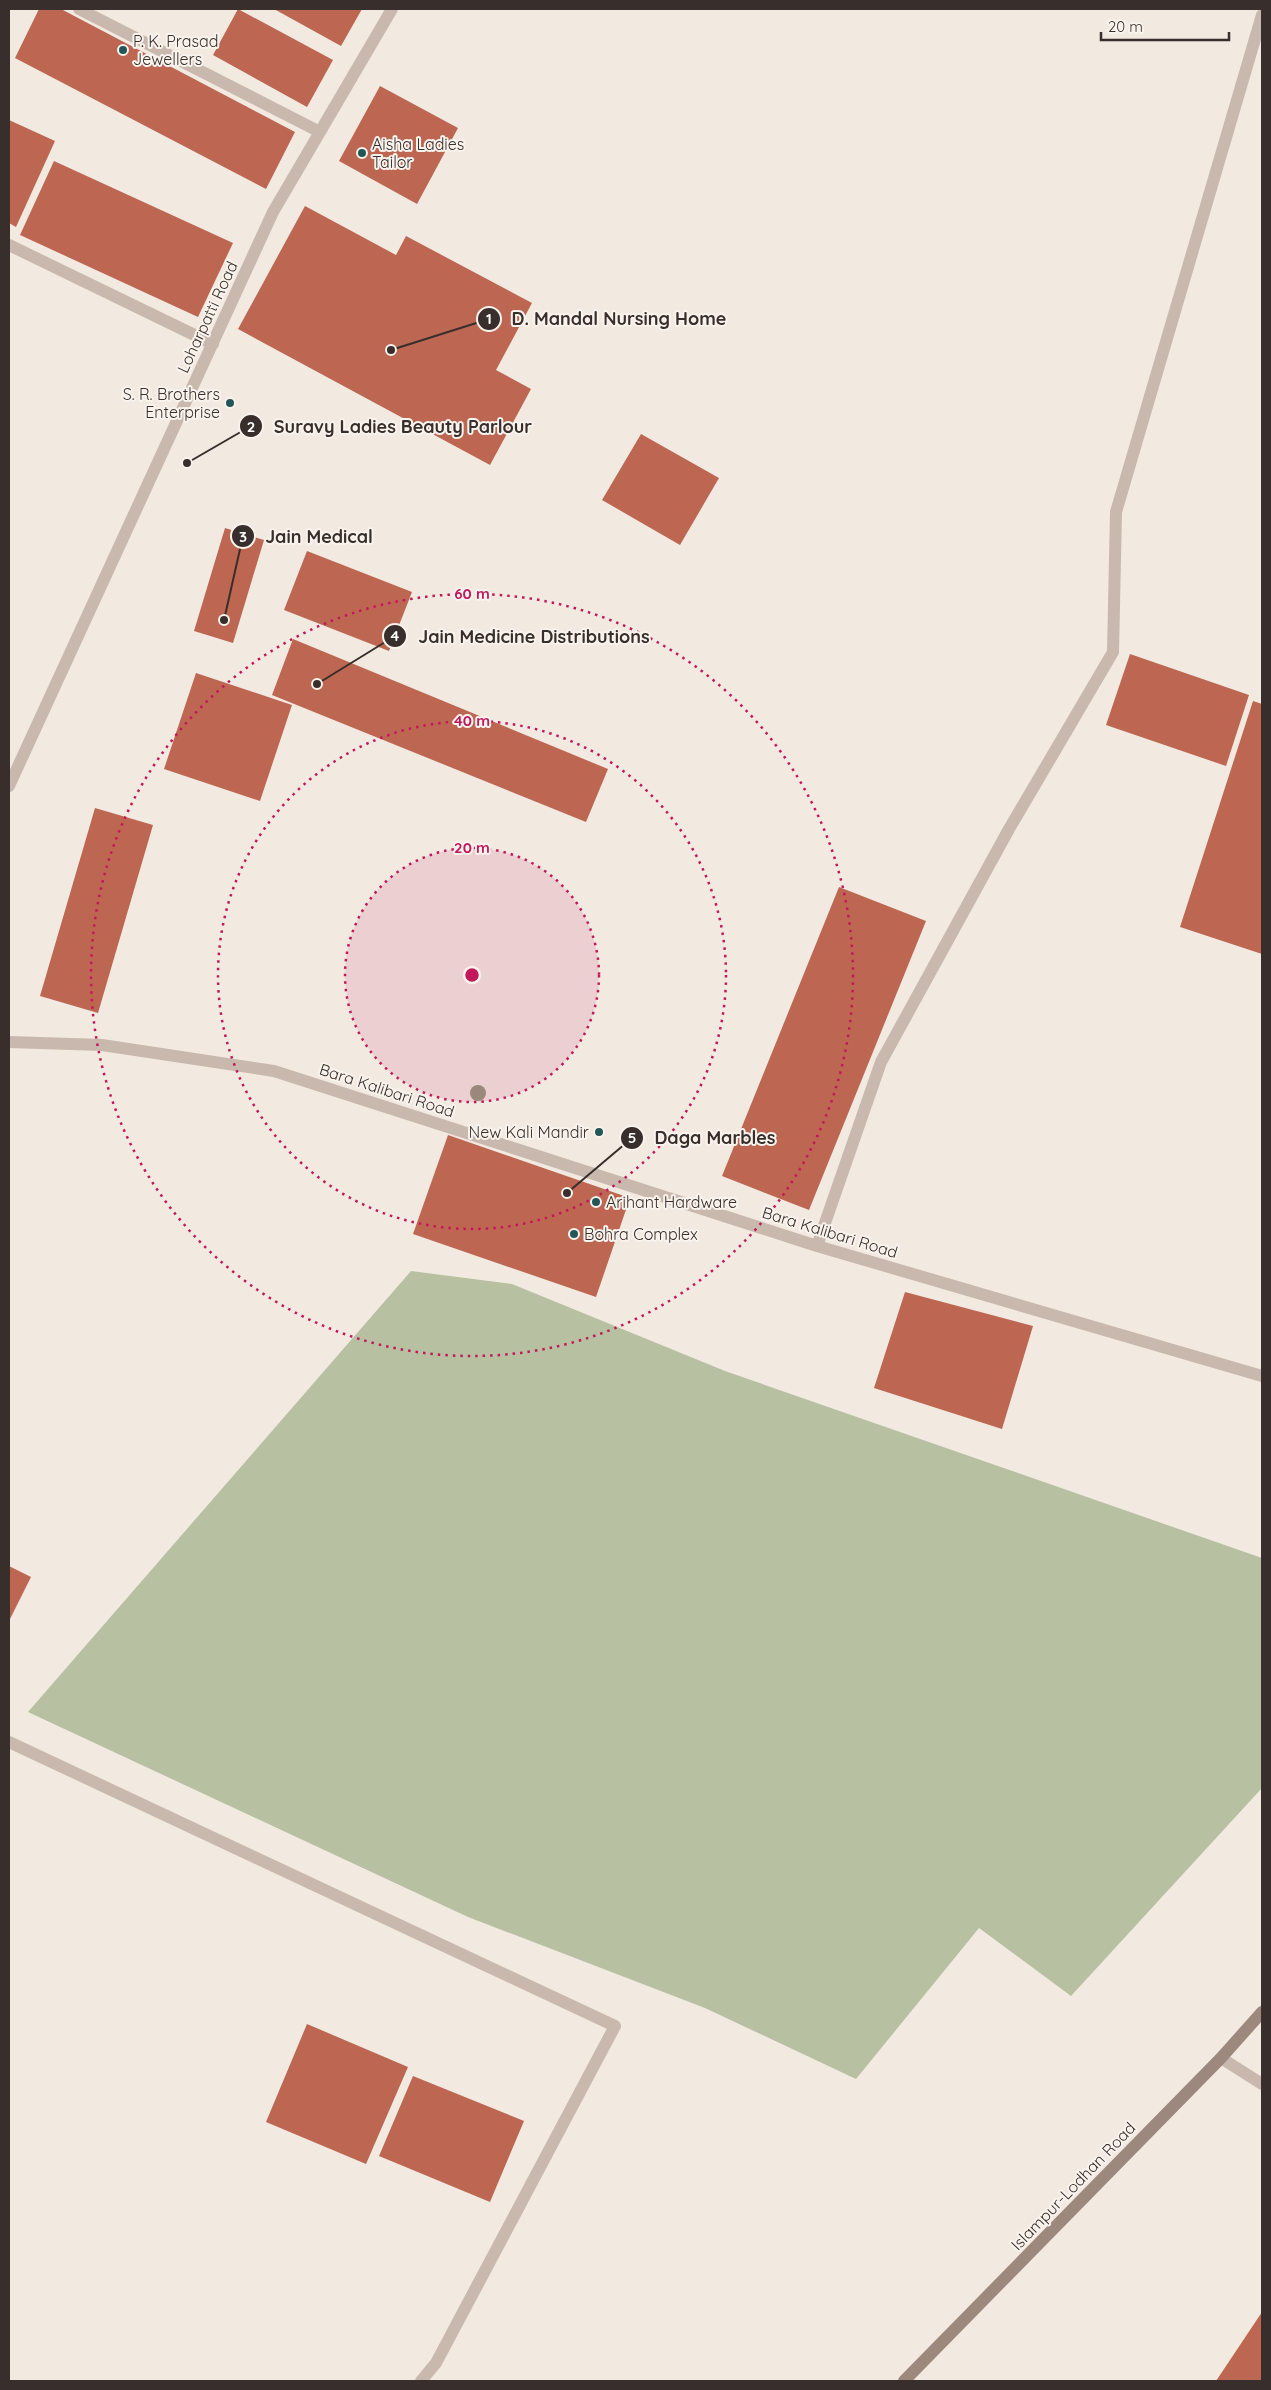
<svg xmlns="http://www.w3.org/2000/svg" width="1271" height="2390" font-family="Quicksand,sans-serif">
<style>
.green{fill:#b7c0a1}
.building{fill:#bd6753}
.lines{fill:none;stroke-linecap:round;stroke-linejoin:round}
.minor{stroke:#c9b8ad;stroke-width:12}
.secondary{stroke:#9d887e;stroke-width:12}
.tree{fill:#959880}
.ring{fill:none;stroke:#c2185b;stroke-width:2.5;stroke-dasharray:2.5 5}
.poi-dot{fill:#235657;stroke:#f9f3ed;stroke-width:2}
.labels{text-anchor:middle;stroke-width:4;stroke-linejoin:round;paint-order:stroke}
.poi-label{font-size:16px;fill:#382e2b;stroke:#f9f3ed;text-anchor:start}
.street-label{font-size:16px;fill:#382e2b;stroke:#f9f3ed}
.centre{fill:#c2185b;stroke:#f9f3ed;stroke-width:2.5}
.ring-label{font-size:15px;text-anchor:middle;font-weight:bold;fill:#c2185b;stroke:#f9f3ed;stroke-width:4;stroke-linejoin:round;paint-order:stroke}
.leader{fill:none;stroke:#382e2b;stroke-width:2}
.callout-dot{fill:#382e2b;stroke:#f9f3ed;stroke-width:2}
.mark-label{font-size:15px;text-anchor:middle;font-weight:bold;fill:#fff}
.callout-label{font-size:18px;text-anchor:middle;font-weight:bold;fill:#382e2b;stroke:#f9f3ed;stroke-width:4;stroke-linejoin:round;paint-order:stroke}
</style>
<rect width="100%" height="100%" fill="#f2e9e1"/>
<path class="green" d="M411,1271l101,13 213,87 537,187v230l-191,208 -92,-68 -123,151 -151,-71 -237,-91 -440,-205z"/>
<path class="building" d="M39,9h22l234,123 -29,57 -251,-131z
M238,9l95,51 -26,47 -94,-52z
M274,9h88l-21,37z
M380,86l78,42 -41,76 -78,-43z
M9,120l46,21 -39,86 -7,-4z
M54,161l179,82 -35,74 -178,-82z
M305,206l91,49 10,-19 126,67 -36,67 35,19 -41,76 -252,-136z
M641,434l78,44 -39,67 -78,-45z
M225,528l39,12 -31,103 -39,-12z
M307,551l105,41 -23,59 -105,-41z
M293,639l315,130 -22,53 -314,-127z
M1130,654l119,41 -23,71 -120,-41z
M196,673l96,32 -32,96 -96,-32z
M1253,701l9,3v250l-82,-27z
M95,808l58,17 -55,188 -58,-17z
M839,887l87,34 -117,289 -87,-34z
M448,1135l182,63 -34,99 -183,-63z
M905,1292l128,34 -31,103 -128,-41z
M9,1566l22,11 -22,44z
M307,2024l101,43 -42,97 -100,-42z
M413,2076l111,45 -34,81 -111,-46z
M1262,2312v69h-46z"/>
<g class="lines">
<path class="minor" d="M79,9l241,123
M9,245l204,99
M9,786l264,-574 119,-203
M9,1042l93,3 172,26 543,175 445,130
M817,1246l64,-184 128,-233 104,-177 3,-140 146,-497
M9,1742l606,284 -179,337 -15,18
M1221,2058l41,26"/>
<path class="secondary" d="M904,2381l317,-323 41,-46"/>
</g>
<circle class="tree" cx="478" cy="1093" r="8"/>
<circle cx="472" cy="975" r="127" fill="#c2185b" fill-opacity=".12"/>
<g class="ring">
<circle cx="472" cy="975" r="127"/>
<circle cx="472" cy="975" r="254"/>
<circle cx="472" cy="975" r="381"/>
</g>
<g class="poi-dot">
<circle cx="123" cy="50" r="5"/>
<circle cx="362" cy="153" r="5"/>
<circle cx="230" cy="403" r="5"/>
<circle cx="599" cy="1132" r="5"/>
<circle cx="596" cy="1202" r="5"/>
<circle cx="574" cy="1234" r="5"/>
</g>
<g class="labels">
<g class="poi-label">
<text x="133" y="47">P. K. Prasad<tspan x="133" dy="18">Jewellers</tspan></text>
<text x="372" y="150">Aisha Ladies<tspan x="372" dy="18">Tailor</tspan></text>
<text x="220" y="400" text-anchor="end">S. R. Brothers<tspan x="220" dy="18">Enterprise</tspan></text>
<text x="589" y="1138" text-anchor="end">New Kali Mandir</text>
<text x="606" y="1208">Arihant Hardware</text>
<text x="584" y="1240">Bohra Complex</text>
</g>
<g class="street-label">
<text transform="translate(207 317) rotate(-65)" y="6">Loharpatti Road</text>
<text transform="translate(387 1090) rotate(18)" y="6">Bara Kalibari Road</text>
<text transform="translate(830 1232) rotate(17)" y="6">Bara Kalibari Road</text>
<text transform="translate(1073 2186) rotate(-46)" y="6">Islampur-Lodhan Road</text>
</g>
</g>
<circle cx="472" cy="975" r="8" class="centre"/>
<g class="ring-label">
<text x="472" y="599">60 m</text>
<text x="472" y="726">40 m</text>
<text x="472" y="853">20 m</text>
</g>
<path class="leader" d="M391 350L489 319M187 463L251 426M224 620L243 536M317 684L395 636M567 1193L632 1138"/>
<g class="callout-dot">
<circle cx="391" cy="350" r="5"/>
<circle cx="187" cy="463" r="5"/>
<circle cx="224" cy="620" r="5"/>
<circle cx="317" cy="684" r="5"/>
<circle cx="567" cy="1193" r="5"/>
<circle cx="489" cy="319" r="12"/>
<circle cx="251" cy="426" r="12"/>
<circle cx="243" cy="536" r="12"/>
<circle cx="395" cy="636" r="12"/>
<circle cx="632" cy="1138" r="12"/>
</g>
<g class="mark-label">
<text x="489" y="324">1</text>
<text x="251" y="432">2</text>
<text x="243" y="542">3</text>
<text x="395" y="641">4</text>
<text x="632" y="1143">5</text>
</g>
<g class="callout-label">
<text x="619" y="325">D. Mandal Nursing Home</text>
<text x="403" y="433">Suravy Ladies Beauty Parlour</text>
<text x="319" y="543">Jain Medical</text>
<text x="534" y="643">Jain Medicine Distributions</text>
<text x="715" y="1144">Daga Marbles</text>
</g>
<rect width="1271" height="2390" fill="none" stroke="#382e2b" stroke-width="20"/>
<path d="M1101 32v8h128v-8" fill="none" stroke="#382e2b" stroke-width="2.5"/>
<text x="1108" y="32" font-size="15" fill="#382e2b" stroke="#f9f3ed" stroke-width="4" paint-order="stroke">20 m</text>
</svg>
